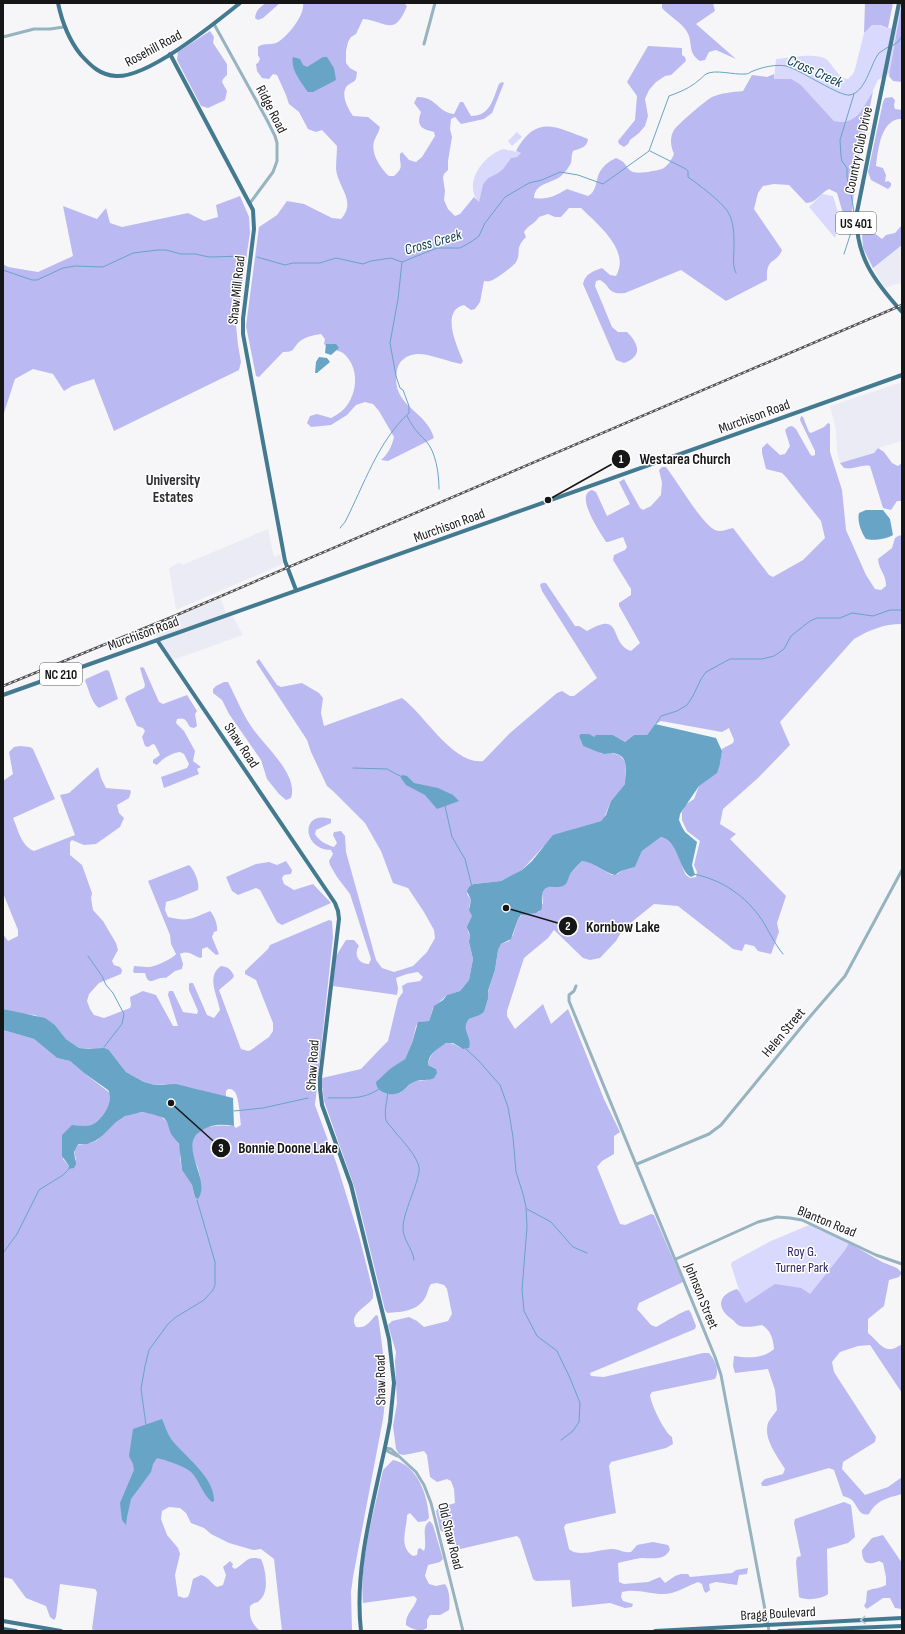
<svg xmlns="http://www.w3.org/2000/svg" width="905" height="1634" font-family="'Sofia Sans Condensed',sans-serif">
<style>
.built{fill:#ebebf5}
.green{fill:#d9d9fd}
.forest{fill:#bab9f2;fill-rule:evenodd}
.water{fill:#67a4c5}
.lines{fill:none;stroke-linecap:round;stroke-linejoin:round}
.stream{stroke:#67a4c5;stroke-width:1}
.minor{stroke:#97b3c0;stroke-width:3}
.major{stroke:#437a90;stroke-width:4}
.rail-casing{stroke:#545455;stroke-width:2.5}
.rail{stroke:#fff;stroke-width:1;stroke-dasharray:3;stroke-linecap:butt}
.oneway{stroke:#b4cad3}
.labels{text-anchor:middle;stroke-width:3;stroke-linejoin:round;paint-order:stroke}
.shield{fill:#fff;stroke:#5c5c5d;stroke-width:1}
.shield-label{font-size:13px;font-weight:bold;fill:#161617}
.street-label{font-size:14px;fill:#161617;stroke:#fff}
.park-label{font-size:14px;fill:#2d2364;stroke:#fff}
.water-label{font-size:15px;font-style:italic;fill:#0f4159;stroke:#fff}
.neighbourhood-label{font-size:15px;font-weight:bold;fill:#2d2d2f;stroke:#fff}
.leader{fill:none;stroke:#161617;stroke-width:1.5}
.callout-dot{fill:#161617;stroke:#fff;stroke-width:1.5}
.mark-label{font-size:12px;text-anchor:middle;font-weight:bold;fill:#fff}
.callout-label{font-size:15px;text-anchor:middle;font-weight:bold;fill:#161617;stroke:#fff;stroke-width:3;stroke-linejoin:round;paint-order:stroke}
</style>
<rect width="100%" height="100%" fill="#f6f6f9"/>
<path class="built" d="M902,245v43l-2,-5 -15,5 -12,-20z
M902,382v59l-24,7 -4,5 -34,10 -3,-11 -1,-22 -6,-24z
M268,529l6,28 7,-3 2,10 -107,46 -7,-42 11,-6 2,3z
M220,597l6,16 4,-2 13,24 -70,25 -23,-33z"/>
<path class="green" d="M902,3l-1,67 -13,4 -10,6 -12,25 -16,17 -10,1 -6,-2 -33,-36 -27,-6 2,-20c12,-1 40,-7 50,0 7,5 13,21 22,20l5,-5 2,-5 9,-36c11,-17 15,-4 28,-5z
M517,132l5,5 -10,9 -4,-5z
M503,149l19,4 -5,4 -6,1 -8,11 -5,4 -10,5 -5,6 -4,19c-17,-20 5,-48 24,-54z
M822,194l11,2 7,22 -5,20 -26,-31z
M809,1225l40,18 -4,7 -35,44 -56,4 -8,5 -4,-4 -11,-34 1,-3 39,-21z"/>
<path class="forest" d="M266,3h14l-17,15 -5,2 -3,-2c1,-8 5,-11 11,-15z
M303,3h101l3,3c-13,32 -21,15 -44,13l-7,15 -5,3 -3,5 -2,9v12l4,5 7,4c-1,12 -3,8 -10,14 -7,8 1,23 6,30l15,1 12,10c-1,5 -3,7 -5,12 -6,12 5,29 14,37h5c11,-10 5,-10 6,-22l2,-2 7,8 7,2 6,-5 13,-21 -1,-4c-13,-3 -18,-6 -13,-20l-7,-9 3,-6c19,-1 20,15 37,17l6,-12h3l8,14c20,0 22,-18 28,-32l3,-2 2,1 -12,30 -8,6 -23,5 -6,-7 -4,2 -1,10 2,8 -4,24v9l-4,4 -1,4 2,13 -1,9 4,9 7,7 5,-2 14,-17 5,5 4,-18 5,-6 10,-5 5,-4 8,-11 6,-1 4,-4 -5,-2c21,-37 39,-24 72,-12 -1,9 -8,9 -15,12 -2,4 -1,8 -2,12 -2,4 -5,8 -8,11 -8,10 -28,7 -29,24 14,2 21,-2 33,-9l21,7c10,-5 7,-18 13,-26 4,-6 9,-9 15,-12 12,5 8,8 15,13 5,4 24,0 31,-2 5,-2 10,-10 12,-15 -3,-7 -5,-16 0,-24 4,-6 31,-29 38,-33 9,-4 21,-5 31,-6l9,-16 15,2 7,-3v5h17l10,6 33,36c21,6 30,-14 39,-30l-9,47 -8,31 -5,55 -3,7 -6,1 -1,-3 3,-12 -7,-24 -8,-4c-9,4 -13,14 -23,14l-17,-18 -15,-1 -11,2 -5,7 -4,16 28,41c-6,15 -16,6 -15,30l-41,21 -45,-31 -56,23c-18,2 -14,-7 -25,-13l-4,1 -1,5 17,41 6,5h9c12,12 16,24 -3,31l-8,-3 -33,-76c2,-10 10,-13 19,-16l8,7 6,1c15,-26 -19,-52 -35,-68h-12l-8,9h-6l-7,-3 -9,3c-4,7 -11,8 -15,15l2,5c-12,12 -4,15 -10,25 -2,4 -21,18 -26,19 -2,1 -4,0 -6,0l-4,21 -5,7 -4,1 -7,-5c-24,6 -7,41 -1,56l-2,3c-11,-2 -34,-11 -44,-10 -10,1 -18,6 -20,16 -7,37 29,39 37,68l-46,23 -7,-1c7,-6 11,-14 13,-23l-15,-26 -6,-7 -8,-2 -9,3 -9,10 -16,10 -20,2 -4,-4 3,-7 7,-2 14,4c4,-2 9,-5 13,-9 14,-15 16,-42 -1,-56 -6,-4 -12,-2 -19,-9l1,-5 -4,-5c-8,1 -16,3 -22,8 -7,7 -4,10 -16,10l-24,25 -3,-1 -10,-50 13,-99 18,-12 10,-14 17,3 28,14 9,1c16,-18 -3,-31 -5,-50 0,-8 1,-16 1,-23l-15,-16 -6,2 -8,-3 -9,-17 -10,-8 -3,-9 -9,-20 -4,-1 -4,5 -7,-1 -5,-7 -1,-7 2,-1 2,-4 -2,-4v-8c6,-5 13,-1 20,-5 10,-6 27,-27 25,-39z
M662,3h51l2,8 -19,13 40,35 -20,-9 -7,2 -4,8 -5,1c-11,-7 -8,-15 -11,-25 -4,-12 -19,-19 -27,-28z
M865,3h28l-5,25 -8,-3h-8l-8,8z
M902,3v79l-9,-1 -4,-5z
M210,31l4,6 -1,6 14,21v11l-4,4 -1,3 5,9 -2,9 -17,8 -7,-2 -24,-46 1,-8z
M648,46l34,2v7l3,2 1,4 -15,14 -6,1 -9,6 -7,8 -4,9 3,17 -3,10 -6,7 -9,7 -2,4 -4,3 -5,-3 -1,-3 17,-21 2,-24 -10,-14z
M892,97l3,3 -1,6 1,3 7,1v9c-21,-1 -24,31 -26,47l7,2 3,7 -1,7 3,-1 3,2v3l-3,3 -17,-9 -3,-8 15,-70 2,-4z
M240,196l9,21 1,16 -14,92 2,20 3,17 -2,8 -125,61 -20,-52 -22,7 -8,5 -11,-17 -20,-5 -18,10 -12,37v-152l5,3 30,5 35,-16 -10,-50 34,13 9,-11 4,15 12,4 66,-14 16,8 14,-4 -2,-12z
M902,225v20l-29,23 -10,-20 -1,-13c10,-7 11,-2 20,4l4,-4 9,-2z
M801,416l2,1 6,15 2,1 13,-6 4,-4 2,1v28l12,38 4,40 20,45 9,14 6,1 5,-4c0,-13 -7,-15 -8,-27l14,-11 3,-10 5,-3 2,3v86c-19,0 -32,6 -48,15l-74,83 10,23 -32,33 -35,31 -3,15 16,10 -6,5 56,57 -9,27 2,9 -8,22 -13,-3 -4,-5 -9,-2 -3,7 -9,-2 -55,-43 -24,-2 -31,25 -7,12 -16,17 -10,2 -7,-2 -29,-28 -6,8 -24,20 -17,53v5l8,13 28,-25 8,20 17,-15 36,90 16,33 -6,4v18l-12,7 -5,6 23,57 5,1 26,-11 3,1 29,67 -44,21 -2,6 14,16 5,2c6,-3 28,-17 33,-17l2,3 5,13 -1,3 -105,44 1,3 13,1 99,-24h6c6,7 11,18 6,26l-63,13 -2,3c1,9 14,37 22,42l1,7 -7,4 -55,14 -2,4 7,47 -50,11 -2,3 5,22c10,9 30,0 43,0 7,0 11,4 19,3l6,-7 16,-3 15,3 2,4c-4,12 -19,9 -29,9 -7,1 -15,3 -23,5l1,19 5,2 24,-2 12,-5 5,6 10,-7 6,-2h7l2,3 42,-4 4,-3 12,-2 -1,6 -8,1 -2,10 -21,-3 -7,2 1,6 -4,3 -2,-2 -2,-7 -4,-2c-11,4 -22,12 -35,12 -14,0 -27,-6 -41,-2l-1,5 2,4 10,3 -1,3 -7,1 -15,-5 -38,4 -2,-27 -34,1 -3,-2 -13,-40 -3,-3 -61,14 -4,-9 2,-10 -3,-2 -8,3 -3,-2 -4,-19 2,-3 17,-5 -1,-14 -3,-8 -4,-2 -10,3 -7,-5 -3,-22 -3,-4 -20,4 -5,-1 -3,-5 -3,-23 4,-23 -2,-42 1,-9 -8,-27 4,-4 17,-4 8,4 7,6 24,-6 4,-7 -5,-25 -3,-4 -7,-2 -6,1c-3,4 -3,8 -5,12 -7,15 -24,16 -39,17l-2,-3 -30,-121 -31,-88 -2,-15v-8l39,-9 19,-20 8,-8 10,-42 5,-7 -1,-6 5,-3 13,-2 3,-4 -5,-5 -11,2 -11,4 2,10 -1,7 -64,-9 3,-30 10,-16h8l5,6c-6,9 0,18 10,18l2,-5 -21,-65 -13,-17 -7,-12 -1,-4 4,-7 -2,-4c-29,0 -31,-41 0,-31v4l-15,7 -1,4c4,7 12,11 19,13l3,-4 -4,-8 1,-3 7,-1 4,5 1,16 30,108 6,8 12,4 19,-6 14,-14 8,-14 -1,-8 -10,-18 -16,-24 -15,-5 -12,-32 -16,-28 -31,-31 -7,-6 -16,-34 -4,-12 -51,-78 3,-3 18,26 4,2 21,-4 17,10 4,5 -2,15 3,13 78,-28c22,16 51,67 81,63l27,-28 47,-40 5,-2 8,5h4l23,-18 -55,-87 -2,-6 2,-2h4l29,43h4l8,5c37,-22 21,12 44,20l9,-8 -21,-37v-3l12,-8v-6l-18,-29 1,-5 11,-5 2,-3 -4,-10 -15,5h-2c-6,-10 -32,-47 -14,-52l4,2 11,24 23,-12 -11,-22 5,-3 16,29 3,2 8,-4 10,-11 1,-12 -3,-13 3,-3h4c11,14 36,57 49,63 6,3 12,-1 18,-2l36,47 4,2 30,-17 22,-22 -4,-17 -35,-44 -4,-4 -16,-4 -4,-16v-5l5,-5 13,12 5,-1 5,-8 -5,-16 3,-3 4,-1 4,3 14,25 2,2 3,-1v-4l-15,-31zM661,721l61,11 7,-4 5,12 -1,3 -11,6 -2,15 -21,22 -5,13 -9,6 -3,7v8l5,11 13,10 -6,24 3,7 -1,5 -6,1 -4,-3c-6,-11 -10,-35 -25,-38l-19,14 -7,16 -14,4 -3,3 -6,1 -25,-14h-5l-11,12 -6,11 -5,3 -11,-1 -5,4 -2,4 1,9 -4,9 -16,2 -5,5 -5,16 -4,6 -8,3 -3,6 -3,20 -7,22v7l-4,13 -4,3 -11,4c-7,9 -1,16 1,26l-9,3c-4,-2 -8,-5 -12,-5 -10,-1 -20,13 -21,22l8,4 -9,11 -13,1 -14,12 -22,-13 27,-21 7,-16 4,-17 4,-4 9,-1 4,-13 14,-13 13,-4 9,-11 4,-21 -4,-17 1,-7 -2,-3 4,-16 -3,-9 2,-7 -4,-6 7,-10 27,-3 9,-4 12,-7 21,-23 31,-18 27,-8 3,-3 7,-17 14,-17 1,-22 -7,-7 -8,-2 -9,1 -5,-4 -14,-4 -4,-10 5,-1 10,2 19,-2 12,7 9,-7h13l8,-11z
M878,448l6,4 8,11 6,3 4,-3v38h-5l-6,9 -8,-2 -13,-42c-9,-2 -16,4 -26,2l-4,-5 34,-10z
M142,667l2,1 15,34 4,2 24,-9 10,16 -2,3 2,12 -3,2 -4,-1c-4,-7 -5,-10 -13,-8l-1,4 8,8 11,20 -2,10 8,6 -4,2 2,5 -35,14 -3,-11 26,-9 2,-4 -5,-10 -4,-2c-8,1 -17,6 -23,13l-4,-2v-3l7,-5 -5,-10 -2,-1 -5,3 -3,-1 -3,-9 3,-6 -2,-3 -6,-2 -12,-27 2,-3 17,-8 1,-3 -5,-17z
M106,670l3,1 9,28 -19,9c-8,-5 -10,-19 -14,-27l1,-2z
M224,682h4c8,15 14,31 23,44 12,19 48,48 40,72l-5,2 -7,-6 -12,-15 -6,-19 -32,-46 -7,-14 -9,-7v-4l3,-3z
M20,746l10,1 3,2 22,50 -42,19c5,11 8,28 21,33l41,-16 -15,-40 9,-2 29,-26 3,11 5,10 24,2 1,2 -2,6 -12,7 2,8 5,5 -4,9 -24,17 -12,1 -12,-5 -2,2v13l12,10 10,28 -1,5 2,12 10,11 13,22 2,7 -6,11 2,4 6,2 2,3 -1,4 -22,9 -10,11 -2,7 3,8 4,6 10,3 26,-10 1,-3 -1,-8 13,-6 13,4 17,31h5l-10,-31 1,-4h4l10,21 14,2 1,-3 -9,-21v-6l1,-1h3l14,32 7,3 6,-8c-3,-15 -14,-34 1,-44 7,1 10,3 13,10l-2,3 -13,11 22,59 7,2 3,-1 18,-13 4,-6v-8l-17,-43 -11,-6v-3l23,-22 2,-4 59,-25 3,1 1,16 -18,168 22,60 22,71 14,55v7c-7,10 -25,16 -17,29 10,2 14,-6 20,-12l2,1c5,34 10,69 5,103l-30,158 -2,15 1,39h-70l-8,-72 -13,-10 -8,1 -24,-7 -18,-9 -7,-6 -13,-5 -5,-10 -6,-5 -11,-1 -7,4 -1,8 6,16 11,13 2,6 -5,21 3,21 6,2 4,-1c3,-6 3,-12 5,-18l8,-4c9,3 9,8 16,12l6,-2 3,-10 -3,-8 7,-6 3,3 -1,3 3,2c11,-6 11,-14 26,-10 4,8 7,26 3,35 -1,3 -4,6 -6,8l-4,1 -4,3c-1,11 2,18 10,25h-164l-4,-2 5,-37 -2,-3 -35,-5 -4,33 -2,3 -4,-3 -4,-11 -20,-8 -14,-19 -9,-2v-547l31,9 23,19 13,3 14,12 26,20c3,10 -9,28 -19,32 -5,2 -10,1 -16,0l-12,34 6,7 -1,3 8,-10c-1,-4 -3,-9 0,-12 2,-4 14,-3 20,-6 8,-6 14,-15 22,-21 14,-10 37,-11 49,2l13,25v11l2,12 10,15 3,12 6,-8c-1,-7 -1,-14 -3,-21 -2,-5 -5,-10 -6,-15 -4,-27 22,-29 42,-27l2,2 5,-3c-1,-7 -2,-30 -7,-34 -2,-2 -3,-2 -6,-2l-2,2v6l-34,-9 -29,-4 -8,1 -11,-3 -18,-10 -17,-22 -30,-2 -13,-9 -11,-14 -20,-10 -13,-1 -19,-5v-75l5,7 10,-5v-6l-15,-37v-112l10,-7 -4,-22 5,-5z
M286,861l6,9 -1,4 -7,1 -2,3 2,6 10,6 19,-6 18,19 -49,22 -5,-3 -17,-32 -4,-2 -18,7 -6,-4 -6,-14 30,-13 13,-2 8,3z
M189,865c5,4 11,18 9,25l-22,9 -10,3 -1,8 3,7c20,5 23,2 42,-6 4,4 8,14 7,20l-3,1 -2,5 7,17 -3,1 -9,-8 -5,2v8l-2,1c-8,-3 -11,-8 -20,-4l3,10 -1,5 -7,2 -9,7c-11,-2 -17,11 -21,-5h-10l-2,-1 1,-6c5,0 8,1 13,1 6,1 25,-8 29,-13l-5,-10 -1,-9 -22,-54z
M849,1243l33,19 15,6 5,5 -3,4 -10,3 -5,26 -16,13v14c14,12 17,23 34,11v49l-32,-48 -12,1 -18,6 -8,10 2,10 42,65 -1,5 -32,20 -1,7 23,26 23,-8 14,-10v17c-15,4 -25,6 -33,20 -10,3 -11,-8 -17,-14 -2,-2 -6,-3 -9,-4l-9,-26 -5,-2 -62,18h-5l-1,-3 4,-4 18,-5 2,-5c-7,-12 -22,-30 -17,-46 2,-4 6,-9 9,-13l-2,-20 -7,-21 -33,4 -2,-7 1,-10c14,2 29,3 40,-7 -1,-11 -3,-18 -12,-24 -6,1 -15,3 -22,1 -3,-1 -5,-4 -7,-6 -17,-11 -16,-25 4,-31 4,3 5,10 9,14l29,-19 26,4 9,6 35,-44z
M393,1460c25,5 35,36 36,58l-3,3 -8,1 -8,-9 -3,2c0,14 -9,32 6,41l4,-1 1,-6 2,-1 4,3c4,-10 -4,-24 6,-30l3,4 10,34 -3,3 -12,3 -3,11 4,8 7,2 9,-2c5,6 5,19 4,26l-9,5h-10l-3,5v8c-7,5 -15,1 -21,-3 -1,-11 8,-16 11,-26l-3,-3 -51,7c-4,-42 11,-91 20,-133z
M844,1502l7,3 4,32 -7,6 -21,6 1,45c-6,5 -22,7 -29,3l-3,-35 1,-5 4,-1 -7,-33 1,-4z
M883,1535l19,28v46l-7,-1 -5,-10h-7l-16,11 -3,-3 2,-4 1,-11c6,-3 12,-2 19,-6v-8l-3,-14 -4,-2c-12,5 -17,2 -17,-11l10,-12z"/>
<path class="water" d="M293,57l7,2 3,6 4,2 16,-10h4l7,11 2,12 -23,12h-5c-7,-10 -18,-23 -15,-35z
M326,344h10l3,4 -8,7 -6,-2z
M319,357l8,1 3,4 -13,11h-2l1,-11z
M883,510l7,9 3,16c-6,4 -20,6 -27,4 -5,-7 -9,-18 -7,-26l7,-3z
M655,724l61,14 6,13 -2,13 -3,9 -18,13 -19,28 -1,6 3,7 3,5 12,10 -5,23 3,10 -4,2c-13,-7 -12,-36 -30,-40l-19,14 -7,16 -14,4 -6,4c-9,-2 -26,-15 -33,-14 -4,4 -8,8 -11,12 -3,4 -3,11 -8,13 -7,3 -13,-2 -18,3 -6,6 -1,15 -4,21l-5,3 -15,2 -3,4 -7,20 -10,5 -3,6 -3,20 -7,21v8l-4,13 -4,3 -11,4c-9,12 4,18 0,29l-6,1 -10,-6h-7c-9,6 -18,11 -18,22l8,4 1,4 -3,5c-6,3 -12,1 -18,3 -7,2 -10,8 -15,11 -9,5 -25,1 -25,-10l14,-13 15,-10 7,-16 6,-21 11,-1 5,-15 9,-6 4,-5 13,-4 9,-11 4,-21 -4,-17 1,-7 -3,-8 5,-11 -3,-6 2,-10 -4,-9 2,-4 5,-3 27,-3 21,-11 10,-9 21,-26 48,-14 5,-6 5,-14 14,-17c0,-12 6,-28 -12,-31 -4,0 -9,2 -12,0 -7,-2 -11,-5 -18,-7l-4,-10 2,-2h8l5,3 2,-2h17l12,7 9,-7h13z
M402,775l5,1 7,7 24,5 15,7 6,6 -22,8 -12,-14 -19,-10 -5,-7z
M3,1009l42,9 10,7 11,14 13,9 11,1 14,-1 5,2 17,22 18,10 11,3 21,-1 57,14 1,28c-12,-2 -22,-2 -33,5 -24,14 11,49 -3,68l-3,-2 -3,-12 -10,-15 -3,-26 -8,-10 -4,-12 -3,-4 -12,-4 -10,-2 -17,4 -9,6 -14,14 -7,5 -8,3h-8l-2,2 -3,6 2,12 -2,4 -6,1 1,-3 -7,-10v-21l10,-10c6,0 13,2 19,0 11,-4 24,-25 17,-35l-24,-17 -14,-12 -13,-3 -23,-19 -31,-9z
M162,1419c3,7 5,14 9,20 13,17 44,38 43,62l-2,1c-9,-7 -12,-20 -20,-29 -5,-6 -26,-13 -35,-15l-4,6 -2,8 -20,27 -4,18 -1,8 -4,-5 -2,-17 14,-33 -1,-6 -4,-8 4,-27z"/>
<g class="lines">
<path class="stream" d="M892,46l6,-4 4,-6
M650,151l36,18 2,2v6c10,7 34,25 40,35 6,10 6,22 6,34 0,8 -2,20 2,27
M844,254l11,-34 -3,-21 -5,-22v-9l-5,-7 -1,-5 -1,-16 14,-46
M257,257l28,8 8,-2h27l16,-5 27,6 8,-3 20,-3 11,4 35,-14h23l11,-6 8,-6 6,-13 20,-26 24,-14 13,-3 18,-8 18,3 25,9 46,-33 20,-55c11,-4 21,-8 30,-16 2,-1 4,-4 7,-6 9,-5 28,1 39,0 4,0 5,-2 8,-3 10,-4 23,-7 33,-5 15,4 54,31 64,29 15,-3 20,-28 27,-39l2,-3 9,-6
M3,270l29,10h5l26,-12 12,-2 28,1 30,-14 25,-3h8l15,4h14l14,3 37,-1
M407,416c7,13 9,15 19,25 10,11 13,33 13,48
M340,528l5,-6c19,-37 33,-81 64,-109v-7l-6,-16 -3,-2 -4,-12 -6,-33 8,-44 4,-37
M656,724l5,-8 16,-5 10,-6 6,-9 8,-17 5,-7 24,-13h32l12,-3 10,-7 7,-13 19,-15 7,-3h23l12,-5 21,3 17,-6h12
M353,768l34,1 15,8
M445,806l7,31 13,22 7,28
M693,874c28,5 53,22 69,46 7,11 12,23 21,34
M88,956l14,20 4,9 7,8 11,21 -2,10 -18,23
M466,1049l12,11 22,25 8,22 5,30 3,35 7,22 3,13 1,20 -5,63 2,21 13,25 20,15 13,27 10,25 -1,19 -6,9 -12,9
M388,1092c-1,9 -4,19 -2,28 2,5 6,7 9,12 7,8 22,24 24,35 2,11 -15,43 -16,59 -1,14 10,22 11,34
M328,1098c19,-1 33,3 51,-9
M234,1111l29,-3 45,-10
M527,1209l24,13 22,25 14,6
M3,1253l14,-19 22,-44 24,-15 6,-6
M146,1425l-5,-36 4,-23 4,-16 19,-26 8,-7 28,-17 9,-10 2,-5v-23l-18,-62"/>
<path class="minor" d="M214,24l53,96 8,16 2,7v18l-4,11 -23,31
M3,37l31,-8h16l14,-2
M424,44l11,-41
M576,986l-2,5 -5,4v6l146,356 6,18 48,256
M637,1164l72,-30 12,-9 87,-106 37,-43 57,-106
M676,1259l82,-37 19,-5 13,1 12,2 74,35 26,9
M385,1448l6,1 25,23 8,13 7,18 32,128
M385,1448l2,3 10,5"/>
<path class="major" d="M58,3c4,19 10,36 23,52 10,11 19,20 35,21 32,2 99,-53 124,-73
M899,3l-42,209c-3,43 18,70 45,100
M170,54l83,156 1,19 -11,90v15l42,227 11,29
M157,640l178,263 3,8 1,8 -19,159v11l2,16 29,80 38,154 5,44 -4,39c-12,67 -37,140 -29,209
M3,695l899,-320
M3,1621l58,10
M3,1629l13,2
M655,1631l247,-13
M779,1631l123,-5"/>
<defs>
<path id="rail" d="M3,686l176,-72 723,-309"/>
</defs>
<use href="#rail" class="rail-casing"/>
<use href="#rail" class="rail"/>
</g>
<defs><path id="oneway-chevron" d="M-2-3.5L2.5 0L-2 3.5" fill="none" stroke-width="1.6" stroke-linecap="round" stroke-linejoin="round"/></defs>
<use class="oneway" href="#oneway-chevron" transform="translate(863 1620) rotate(177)"/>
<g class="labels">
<g class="shield">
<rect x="836" y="212" width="40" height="22" rx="3"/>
<rect x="40" y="663" width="42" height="22" rx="3"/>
</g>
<g class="shield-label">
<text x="856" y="228">US 401</text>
<text x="61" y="679">NC 210</text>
</g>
<g class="street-label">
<text transform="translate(153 48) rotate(-28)" y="5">Rosehill Road</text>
<text transform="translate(272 109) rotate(63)" y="5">Ridge Road</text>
<text transform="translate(858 150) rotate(-78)" y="5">Country Club Drive</text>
<text transform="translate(236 290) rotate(-84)" y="5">Shaw Mill Road</text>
<text transform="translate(754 416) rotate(-20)" y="5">Murchison Road</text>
<text transform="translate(449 525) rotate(-20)" y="5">Murchison Road</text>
<text transform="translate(143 633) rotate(-20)" y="5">Murchison Road</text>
<text transform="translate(242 745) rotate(56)" y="5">Shaw Road</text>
<text transform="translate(783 1032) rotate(-50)" y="5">Helen Street</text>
<text transform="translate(312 1065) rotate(-86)" y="5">Shaw Road</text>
<text transform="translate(827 1221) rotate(22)" y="5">Blanton Road</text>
<text transform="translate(702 1296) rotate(68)" y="5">Johnson Street</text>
<text transform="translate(380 1380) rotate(-91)" y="5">Shaw Road</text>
<text transform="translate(451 1536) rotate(76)" y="5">Old Shaw Road</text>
<text transform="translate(778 1613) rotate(-3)" y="5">Bragg Boulevard</text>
</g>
<g class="park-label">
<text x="802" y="1256">Roy G.<tspan x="802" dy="16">Turner Park</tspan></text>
</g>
<g class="water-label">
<text transform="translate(815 71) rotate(24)" y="5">Cross Creek</text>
<text transform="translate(433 242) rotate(-16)" y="5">Cross Creek</text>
</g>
<g class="neighbourhood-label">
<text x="173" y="485">University<tspan x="173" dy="17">Estates</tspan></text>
</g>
</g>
<path class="leader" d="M548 500L621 459M506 908L568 926M171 1103L221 1148"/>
<g class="callout-dot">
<circle cx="548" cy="500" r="4"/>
<circle cx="506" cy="908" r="4"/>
<circle cx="171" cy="1103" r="4"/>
<circle cx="621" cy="459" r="10"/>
<circle cx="568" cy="926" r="10"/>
<circle cx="221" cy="1148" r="10"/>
</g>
<g class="mark-label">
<text x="621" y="463">1</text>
<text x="568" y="930">2</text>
<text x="221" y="1152">3</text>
</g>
<g class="callout-label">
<text x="685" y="464">Westarea Church</text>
<text x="623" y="932">Kornbow Lake</text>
<text x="288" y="1153">Bonnie Doone Lake</text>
</g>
<rect width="905" height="1634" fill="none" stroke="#161617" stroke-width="8"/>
</svg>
